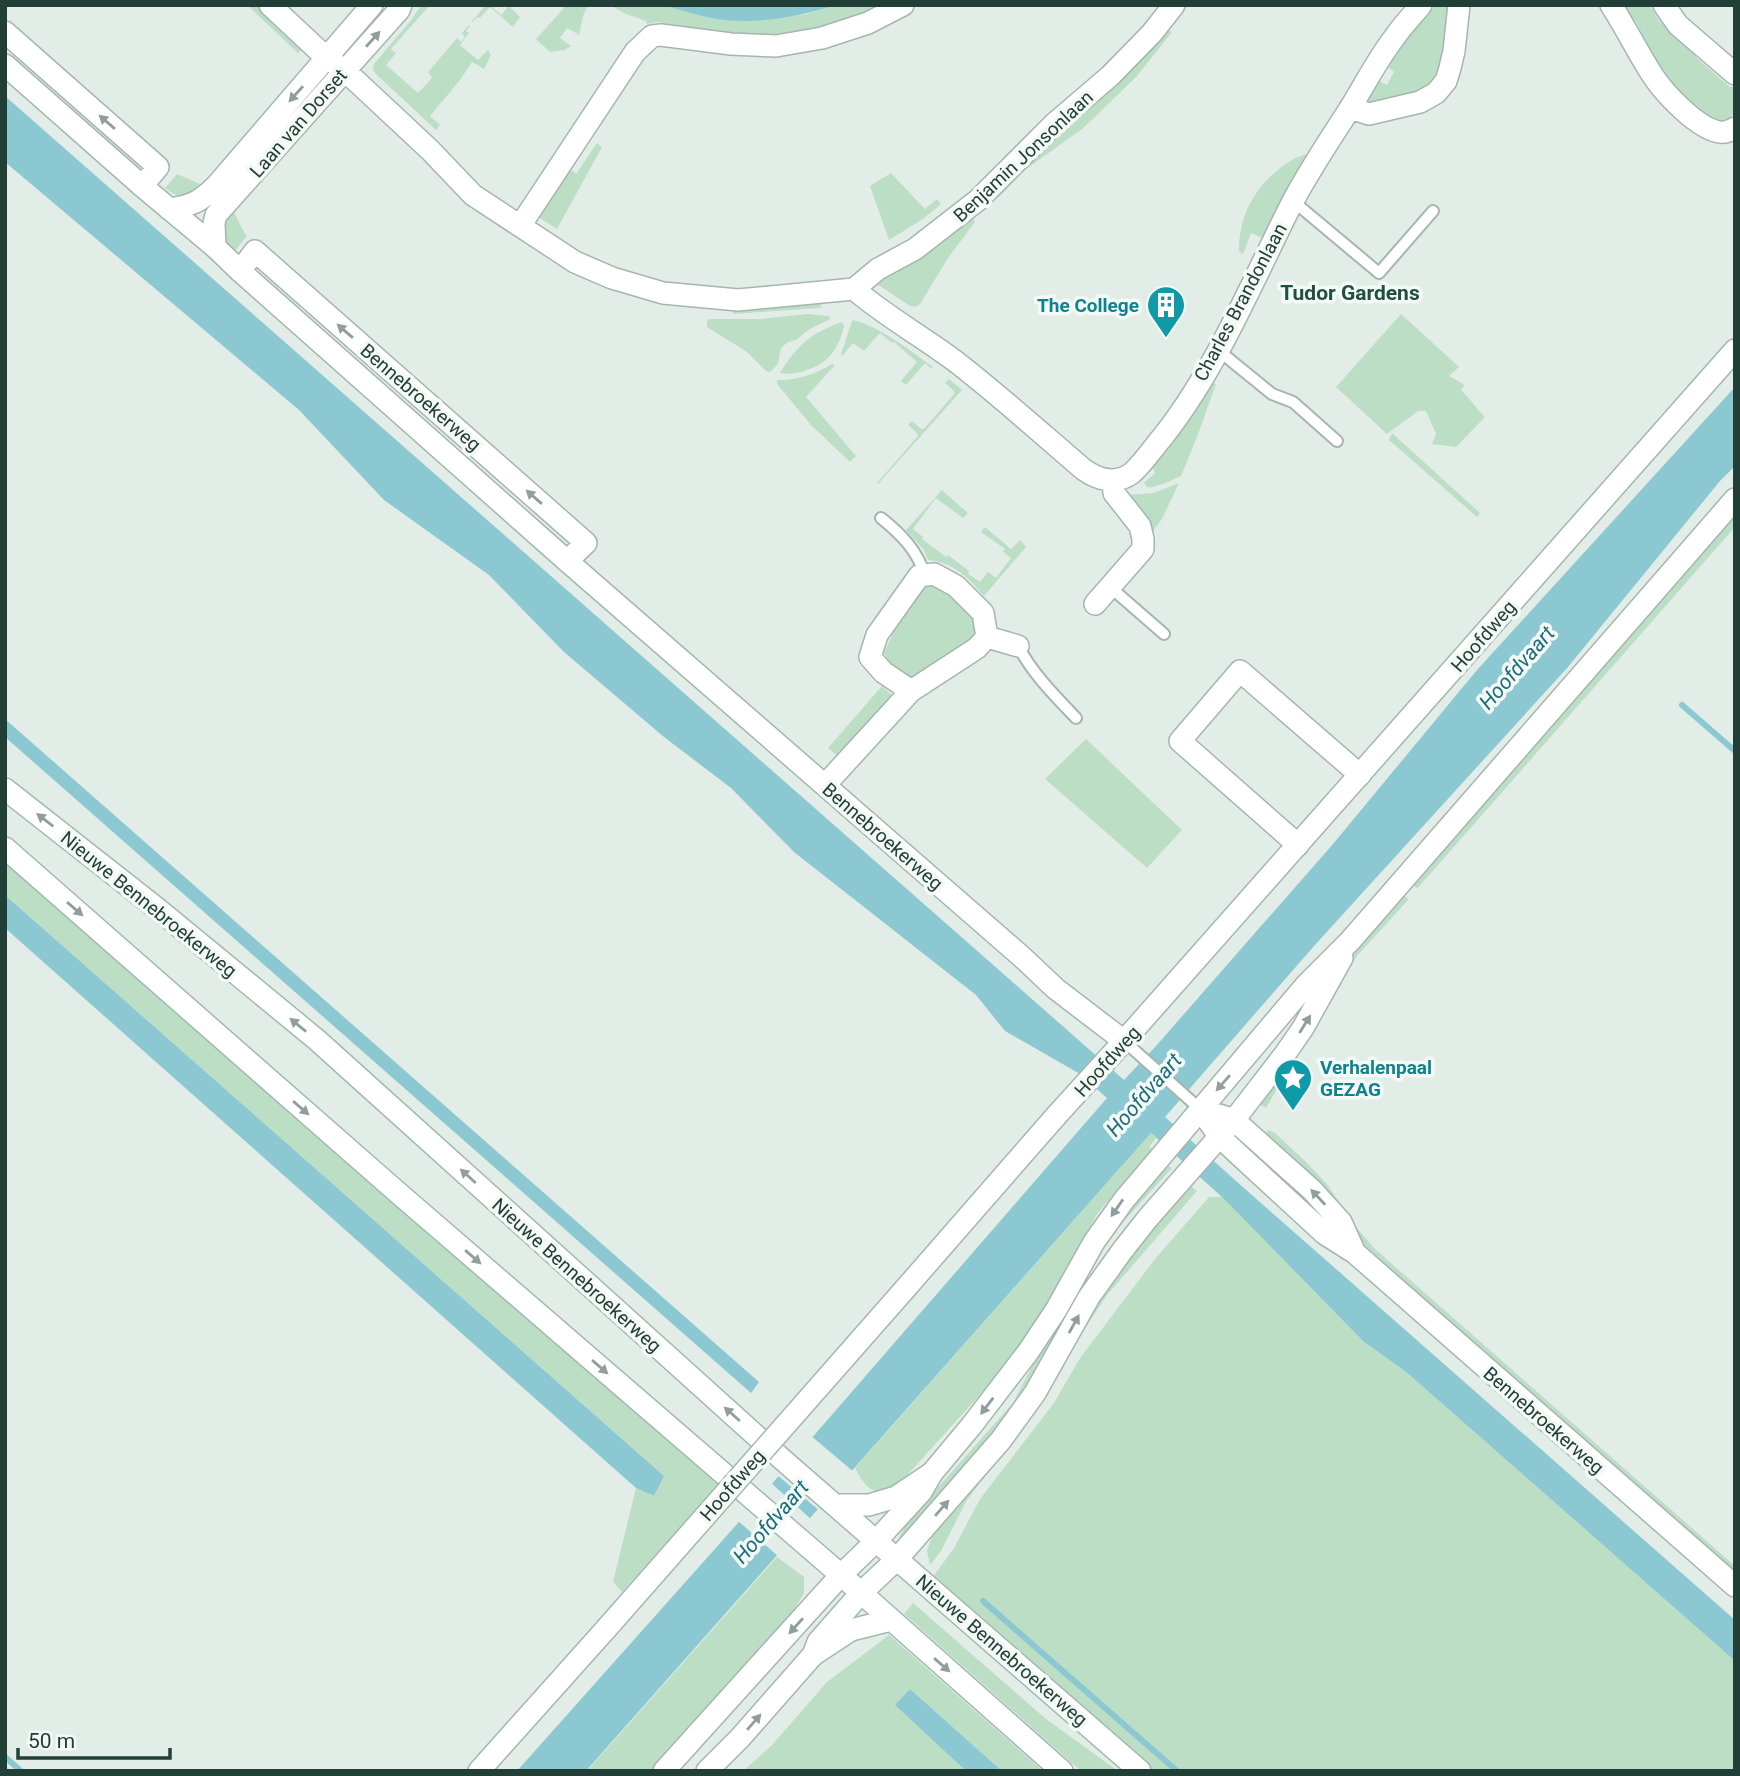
<svg xmlns="http://www.w3.org/2000/svg" width="1740" height="1776" font-family="Roboto,sans-serif">
<style>
.green{fill:#bcdec5}
.water{fill:#8bc8d2}
.pier{fill:#e3ede8}
.lines{fill:none;stroke-linecap:round;stroke-linejoin:round}
.stream{stroke:#8bc8d2;stroke-width:6}
.service-casing{stroke:#a5b5af;stroke-width:14}
.minor-casing{stroke:#a5b5af;stroke-width:24}
.tertiary-casing{stroke:#a5b5af;stroke-width:24}
.secondary-casing{stroke:#a1b9b0;stroke-width:24}
.service{stroke:#fff;stroke-width:10}
.minor{stroke:#fff;stroke-width:21}
.tertiary{stroke:#fff;stroke-width:21}
.secondary{stroke:#fff;stroke-width:21}
.minor-bridge-casing{stroke:#a5b5af;stroke-width:24;stroke-linecap:butt}
.minor-bridge{stroke:#fff;stroke-width:21}
.oneway{fill:#909f9b}
.labels{text-anchor:middle;stroke-width:7;stroke-linejoin:round;paint-order:stroke}
.street-label{font-size:19px;fill:#223f37;stroke:#f4f9f6}
.culture-label{font-size:19px;font-weight:bold;fill:#0d838f;stroke:#f4f9f6;text-anchor:end}
.neighbourhood-label{font-size:21px;font-weight:bold;fill:#1e5144;stroke:#f4f9f6}
.water-label{font-size:21px;font-style:italic;fill:#1b6d7c;stroke:#f4f9f6}
</style>
<rect width="100%" height="100%" fill="#e3ede8"/>
<path class="green" d="M247,5h11l44,43 -4,5z
M421,5h9l-39,44 5,4 -10,12 32,28 14,-15 -4,-6 29,-34 4,4 4,-5 -3,-4 7,-8 1,1 -4,5 3,2 -9,12 18,15 10,-10 3,5 -7,14 -12,-7 -12,18 -30,36 10,9 -4,5 -59,-55 -4,-5 1,-6 38,-45z
M486,5h8l-1,3 8,7 8,-9 11,11 -7,10 -23,-20 -10,11 -3,-1 -4,5 -1,-1z
M561,5h27l-5,11 -4,19 -12,-7 -7,10 11,8 -6,4 -15,2 -14,-13 28,-31z
M610,5h53l54,14 85,-4 36,-10h47l-55,21 -61,9 -56,-4 -56,-9 -10,2 -1,-3 -20,-7z
M1434,5h18l-6,56 -18,30 -53,15 -11,-4 15,-21 8,4 7,-13 -6,-5 24,-35z
M1621,5h28l11,17 22,20 17,18 31,27h5c0,8 2,21 -2,27 -14,22 -50,-17 -60,-29 -16,-19 -27,-43 -38,-65l-4,1z
M1167,29l5,3 -35,44 -39,38 -16,15 -57,41 -26,27 -3,-1 25,-31z
M597,143l5,4 -45,82 -20,-13 33,-47 6,5z
M1308,154l3,2 -48,82 -12,-5 -8,21 -4,-3c0,-34 14,-61 40,-82 9,-7 18,-13 29,-15z
M891,173l34,36 12,-10 4,5 -18,15 -34,21 -19,-54z
M177,174l32,14c-19,10 -25,14 -44,0z
M231,208c7,9 9,19 16,28l-13,16c-12,-14 -15,-28 -3,-44z
M971,216l4,6 -27,36 -28,46 -4,3 -6,-1 -33,-22 4,-6z
M821,302v5l-2,1 -86,6v-6z
M808,314l21,2 1,3 -22,11 -12,10 -8,2 -7,6 -3,16 -8,8 -4,-1 -19,-19 -40,-25v-6l3,-2h50z
M1401,314l58,53 -10,9 16,9 -4,5c9,8 15,19 24,27l-29,30 -24,-3 4,-10 -10,-23h-8l-31,23 -51,-47z
M853,320c30,8 56,30 80,47l-1,2 -7,-6 -19,22 -5,-4 16,-19 -23,-20 -2,1 -12,-10 -16,18 -11,-8 -11,13 -1,-3c5,-10 7,-24 12,-33z
M842,322l2,4c-5,22 -15,37 -37,44 -8,3 -19,5 -27,3 17,-28 31,-40 62,-51z
M832,364l3,1 -29,32 50,59 -6,6 -39,-37 -34,-41v-3l2,-1c20,0 36,-6 53,-16z
M949,379l13,11 -84,94 -1,-1 41,-47 -1,-3 -9,-8 4,-4 9,8h3l30,-35v-3l-9,-8z
M1210,382l6,2 -19,53 -16,39c-7,3 -27,13 -33,11 -2,-1 -3,-3 -4,-4l11,-10 -4,-9z
M1392,433l88,80 -3,4 -88,-77z
M1179,483l-17,36 -9,12 -3,-2 -1,-7 -21,-27 26,-2z
M942,490l26,23 -5,5 -27,-20 -23,31 10,8 -1,2 24,18 2,-2 21,16 -1,3 12,8 8,-10 8,6 15,-20 -8,-6 2,-3 -24,-17 4,-5 26,22 9,-9 6,7 -42,49c-15,-18 -31,-34 -56,-36l-4,-10 -18,-20z
M1735,515v12l-318,362 -6,-7z
M928,582c20,6 35,25 50,40l-4,16 -56,41c-17,-1 -26,-12 -34,-26 13,-29 23,-47 44,-71z
M882,686l11,10 -53,62 -12,-10z
M1086,739l96,91 -35,38 -102,-89z
M5,855l242,211 472,418 -97,108 -9,-10 23,-94 18,8 10,-20 -659,-581z
M1400,893l9,6 -52,57 -28,44 -63,108 -8,-4 104,-162z
M1268,1130l6,2 31,29 22,23 29,43 19,22 360,317v11l-364,-322 -22,-31 -86,-87z
M1151,1133l5,5 -7,9 3,2 -55,65 -46,86 -35,55 -126,139c-20,-1 -26,-9 -35,-26z
M1163,1163l9,5 -48,53 -28,37 -42,88 -38,65 -102,117 -15,10 9,-17 105,-118 58,-113z
M1186,1182l11,9 -90,104 -26,39 -33,59 -81,107 -26,51 -11,14 -3,-14 7,-20 167,-240z
M1209,1197h13l142,145 41,29 330,290v110h-581l-221,-194 21,-29 26,-49 74,-96 26,-45 75,-99z
M777,1557l27,20v16l-11,19 -36,44 -57,61 -46,54h-67z
M913,1603l133,116 72,52h-37l-177,-157z
M889,1635l154,136h-41l-92,-82 -14,16 70,66h-223l29,-26 55,-63z"/>
<path class="water" d="M663,5h175c-39,11 -80,20 -121,14 -18,-3 -36,-9 -54,-14z
M5,96l1119,984 32,-34 177,-202 144,-174 258,-283v79l-15,15 -152,186 -254,279 -149,171 71,64 499,439v41l-330,-290 -41,-29 -142,-145 -71,-64 -565,638h-69l221,-248 369,-425 -27,-24 -75,-43 -29,-36 -182,-143 -63,-64 -67,-51 -100,-85 -75,-77 -105,-75 -85,-90 -294,-248z
M5,719l754,663 -8,11 -746,-656z
M5,895l659,581 -10,20 -18,-8 -631,-560z
M910,1689l92,82h-36l-71,-66z"/>
<path class="pier" d="M810,1435l45,38 -34,39 -45,-38z
M769,1481l44,40 -33,37 -44,-39z"/>
<g class="lines">
<path class="stream" d="M1682,705l53,46
M983,1601l194,170
M5,1757l16,14"/>
<defs>
<path id="service" d="M1293,201l86,72 54,-62
M1218,350l54,44 21,8 44,39
M881,518c20,16 37,33 44,58
M1110,587l54,47
M1018,646c15,28 36,49 58,72
M1124,1041l76,68"/>
<path id="minor" d="M270,5l47,44 38,31 75,70 43,45 102,67 37,16 51,15 75,7 116,-11 24,-20 37,-20 63,-49 77,-77 55,-47 42,-43 22,-28
M1611,5c15,23 27,48 42,71 12,18 44,52 66,56 6,1 11,-1 16,-4
M1664,5l14,20 57,49
M5,32l153,135 -16,19
M1350,108l19,6 51,-12 16,-9 10,-12 4,-13 4,-17 5,-46
M169,209c22,-3 31,-7 47,-23l156,-181
M520,226l115,-174 17,-16 9,-1 70,9 45,2 46,-8 46,-15 35,-18
M215,247l-1,-24 2,-8 183,-205 2,-5
M240,271l15,-20 331,292 -19,18
M854,289c31,27 68,47 101,72 44,34 86,72 128,108 15,11 33,16 49,4 9,-8 17,-19 24,-28 57,-68 95,-161 135,-240 17,-33 38,-64 58,-95 15,-24 28,-50 45,-72 8,-12 18,-22 27,-33
M1095,604l48,-55v-10l-3,-13 -26,-33 -1,-13
M987,637l31,9
M825,785l86,-94 66,-43 10,-11 -4,-24 -27,-27 -22,-12 -15,2 -42,59 -7,22 13,15 28,19
M1298,845l-118,-104 60,-70 120,104
M1200,1109l19,27 19,18 87,80 30,19 380,333
M1219,1115l15,5 78,70 29,32 14,31
M905,1289l151,-173 68,-75
M479,1771l127,-142"/>
<path id="tertiary" d="M5,65l137,121 73,61 25,24 327,290 455,396 34,32 68,52 611,-691
M664,1771l177,-196 36,-35 44,-48 11,-19 40,-48 56,-73 28,-42 38,-68 30,-42 182,-215 44,-44 385,-442
M707,1771l33,-33 73,-83 5,-13 43,-49 36,-34 104,-119 34,-47 54,-96 33,-46 26,-33 86,-98 51,-66 18,-26 39,-70"/>
<path id="secondary" d="M5,789l154,121 158,130 466,420 357,311
M5,848l391,343 445,384 221,196
M836,1505h33l27,-8 36,-24
M813,1655l38,-25 40,-10"/>
</defs>
<use href="#service" class="service-casing"/>
<use href="#minor" class="minor-casing"/>
<use href="#tertiary" class="tertiary-casing"/>
<use href="#secondary" class="secondary-casing"/>
<use href="#service" class="service"/>
<use href="#minor" class="minor"/>
<use href="#tertiary" class="tertiary"/>
<use href="#secondary" class="secondary"/>
<defs>
<path id="minor-bridge" d="M606,1629l299,-340"/>
</defs>
<use href="#minor-bridge" class="minor-bridge-casing"/>
<use href="#minor-bridge" class="minor-bridge"/>
</g>
<defs><path id="oneway-solid" d="M-6-.8H1V-3.2L6.5 0L1 3.2V.8H-6Z" transform="scale(1.75)"/></defs>
<g class="oneway">
<use href="#oneway-solid" transform="translate(373 39) rotate(-48)"/>
<use href="#oneway-solid" transform="translate(296 94) rotate(132)"/>
<use href="#oneway-solid" transform="translate(107 122) rotate(-139)"/>
<use href="#oneway-solid" transform="translate(345 331) rotate(-139)"/>
<use href="#oneway-solid" transform="translate(534 497) rotate(-139)"/>
<use href="#oneway-solid" transform="translate(45 820) rotate(-142)"/>
<use href="#oneway-solid" transform="translate(75 909) rotate(41)"/>
<use href="#oneway-solid" transform="translate(1305 1024) rotate(-58)"/>
<use href="#oneway-solid" transform="translate(298 1025) rotate(-141)"/>
<use href="#oneway-solid" transform="translate(1223 1083) rotate(131)"/>
<use href="#oneway-solid" transform="translate(301 1108) rotate(41)"/>
<use href="#oneway-solid" transform="translate(468 1176) rotate(-138)"/>
<use href="#oneway-solid" transform="translate(1318 1197) rotate(-133)"/>
<use href="#oneway-solid" transform="translate(1117 1208) rotate(125)"/>
<use href="#oneway-solid" transform="translate(473 1257) rotate(41)"/>
<use href="#oneway-solid" transform="translate(1074 1324) rotate(-61)"/>
<use href="#oneway-solid" transform="translate(600 1367) rotate(41)"/>
<use href="#oneway-solid" transform="translate(987 1406) rotate(127)"/>
<use href="#oneway-solid" transform="translate(732 1414) rotate(-138)"/>
<use href="#oneway-solid" transform="translate(942 1508) rotate(-49)"/>
<use href="#oneway-solid" transform="translate(796 1626) rotate(132)"/>
<use href="#oneway-solid" transform="translate(942 1665) rotate(41)"/>
<use href="#oneway-solid" transform="translate(754 1722) rotate(-49)"/>
</g>
<defs>
<symbol id="building-pin" viewBox="-11 -11 22 30"><path d="M0 17L-7.5 6A9.5 9.5 0 1 1 7.5 6Z" fill="#0f9aa8" stroke="#f4f9f6"/><path d="M-4-6H4V6H1V3H-1V6H-4ZM-2.5-4.3h1.7v1.8h-1.7ZM.8-4.3h1.7v1.8H.8ZM-2.5-1h1.7V.8h-1.7ZM.8-1h1.7V.8H.8Z" fill="#fff"/></symbol>
<symbol id="sight-pin" viewBox="-11 -11 22 30"><path d="M0 17L-7.5 6A9.5 9.5 0 1 1 7.5 6Z" fill="#0f9aa8" stroke="#f4f9f6"/><path d="M0-6L1.8-2.2L6-1.7L2.9 1.2L3.7 5.4L0 3.3L-3.7 5.4L-2.9 1.2L-6-1.7L-1.8-2.2Z" fill="#fff"/></symbol>
</defs>
<g fill-rule="evenodd">
<use href="#building-pin" x="1144" y="283" width="44" height="60"/>
<use href="#sight-pin" x="1271" y="1056" width="44" height="60"/>
</g>
<g class="labels">
<g class="street-label">
<text transform="translate(298 123) rotate(-49)" y="7">Laan van Dorset</text>
<text transform="translate(1023 156) rotate(-43)" y="7">Benjamin Jonsonlaan</text>
<text transform="translate(1240 302) rotate(-62)" y="7">Charles Brandonlaan</text>
<text transform="translate(421 397) rotate(41)" y="7">Bennebroekerweg</text>
<text transform="translate(1483 636) rotate(-49)" y="7">Hoofdweg</text>
<text transform="translate(883 836) rotate(41)" y="7">Bennebroekerweg</text>
<text transform="translate(149 904) rotate(39)" y="7">Nieuwe Bennebroekerweg</text>
<text transform="translate(1107 1061) rotate(-48)" y="7">Hoofdweg</text>
<text transform="translate(577 1275) rotate(42)" y="7">Nieuwe Bennebroekerweg</text>
<text transform="translate(1544 1420) rotate(41)" y="7">Bennebroekerweg</text>
<text transform="translate(732 1485) rotate(-49)" y="7">Hoofdweg</text>
<text transform="translate(1002 1650) rotate(41)" y="7">Nieuwe Bennebroekerweg</text>
</g>
<g class="culture-label">
<text x="1139" y="312">The College</text>
<text x="1320" y="1074" text-anchor="start">Verhalenpaal<tspan x="1320" dy="22">GEZAG</tspan></text>
</g>
<g class="neighbourhood-label">
<text x="1350" y="300">Tudor Gardens</text>
</g>
<g class="water-label">
<text transform="translate(1517 668) rotate(-49)" y="7">Hoofdvaart</text>
<text transform="translate(1144 1095) rotate(-49)" y="7">Hoofdvaart</text>
<text transform="translate(771 1522) rotate(-49)" y="7">Hoofdvaart</text>
</g>
</g>
<rect width="1740" height="1776" fill="none" stroke="#223f37" stroke-width="14"/>
<path d="M18 1748v10h152v-10" fill="none" stroke="#223f37" stroke-width="3.5"/>
<text x="28" y="1748" font-size="21" fill="#223f37" stroke="#f4f9f6" stroke-width="5" paint-order="stroke">50 m</text>
</svg>
